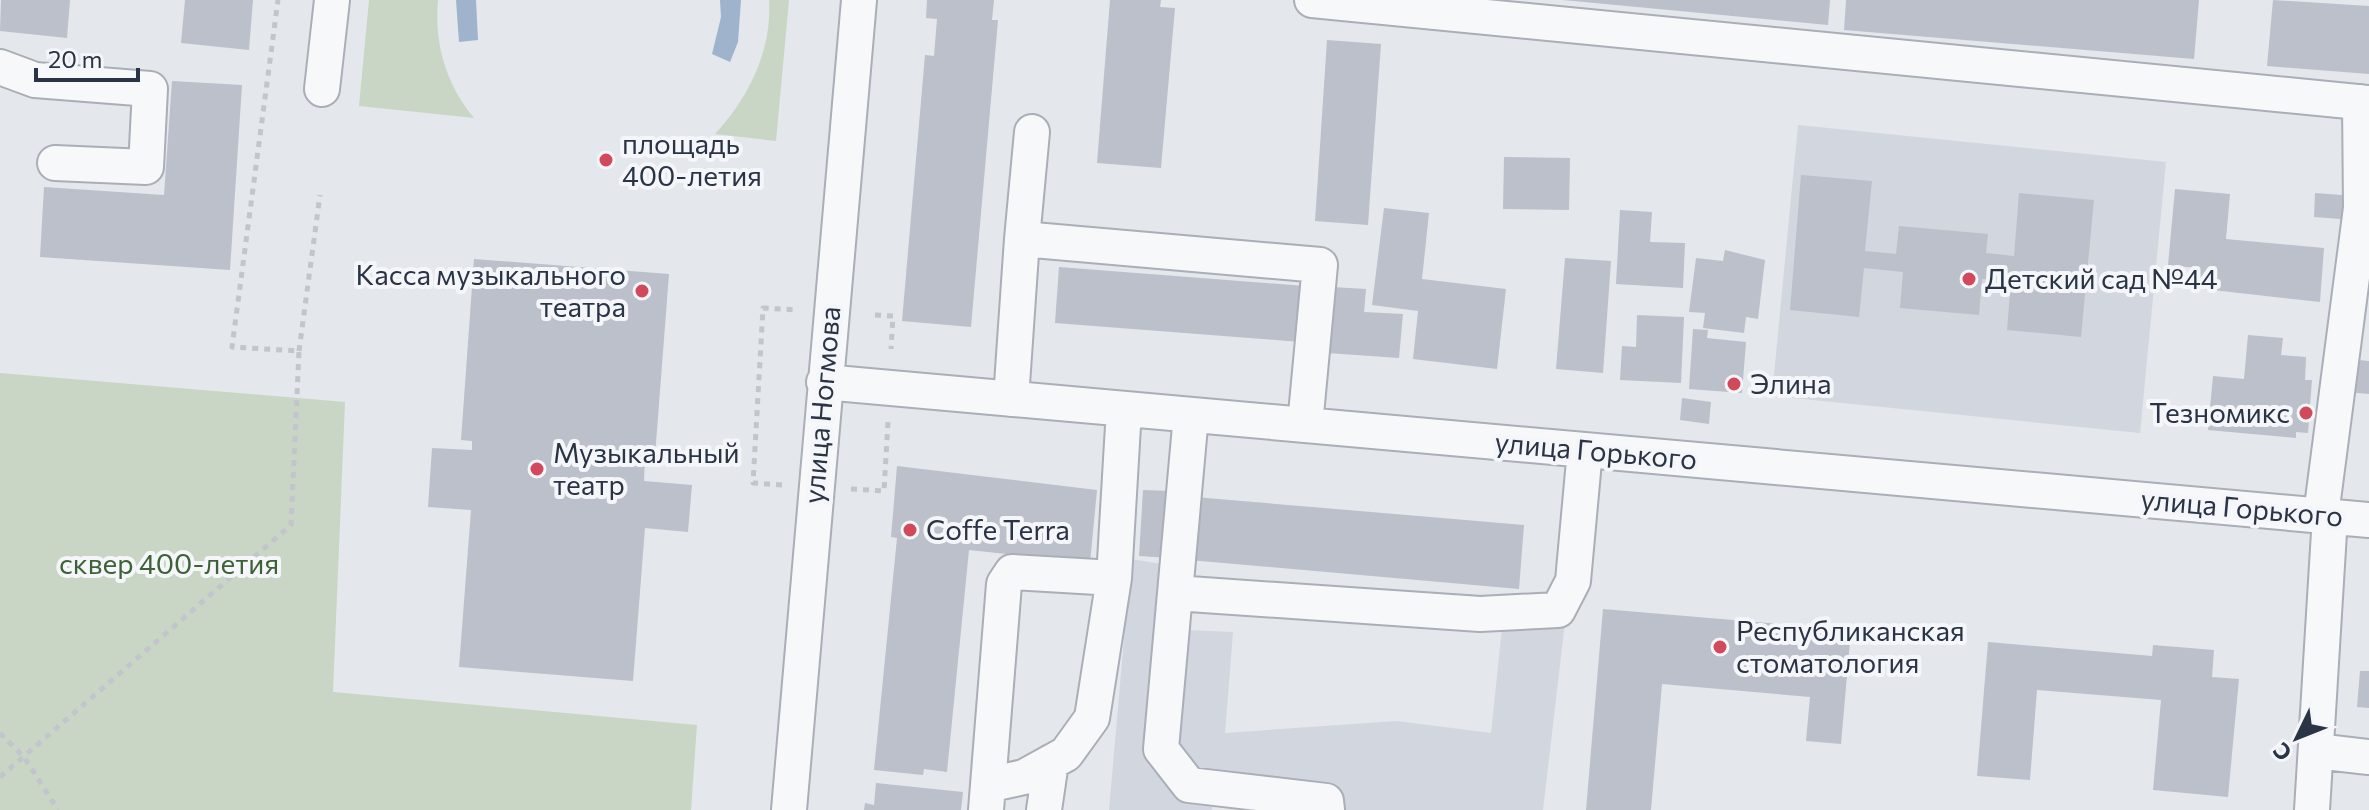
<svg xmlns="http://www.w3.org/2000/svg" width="2369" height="810" font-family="Commissioner,sans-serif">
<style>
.built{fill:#d2d6de}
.green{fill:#c9d6c5}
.water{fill:#9fb4cc}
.building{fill:#bbc0ca}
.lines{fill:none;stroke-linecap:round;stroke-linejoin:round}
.minor-casing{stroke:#a9aeb7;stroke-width:38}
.path{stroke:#c2c5cb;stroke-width:5;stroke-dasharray:6 6;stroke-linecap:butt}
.minor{stroke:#f7f8fa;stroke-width:34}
.poi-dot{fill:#d1495b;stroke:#f4f6f9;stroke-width:3}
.labels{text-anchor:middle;stroke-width:8;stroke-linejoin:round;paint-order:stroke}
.poi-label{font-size:28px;fill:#2b3445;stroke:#f4f6f9;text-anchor:start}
.street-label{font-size:28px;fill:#2b3445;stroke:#f4f6f9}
.park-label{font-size:28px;fill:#3f6138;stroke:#f4f6f9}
</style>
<rect width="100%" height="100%" fill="#e4e7ec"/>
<path class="built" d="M1798,125l368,37 -26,271 -368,-37z
M1131,559l55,9v62l47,2 -8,101 172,-12 94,12 12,-114 62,3 -22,188h-245l-85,-7 -1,7h-103z"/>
<path class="green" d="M369,0h69c-4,44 8,84 36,118l-115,-12z
M769,0h20l-13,141 -61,-7c34,-37 57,-83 54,-134z
M0,373l345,29 -12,290 364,33 -6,85h-691z"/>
<path class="water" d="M456,0h20l2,40 -19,2z
M720,0h21l-3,42 -8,20 -18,-8 9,-37z"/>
<path class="building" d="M1,0h69l-3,38 -67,-7z
M185,0h68l-4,50 -68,-7z
M927,0h67l-2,20h6l-27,307 -69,-6 23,-266 9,1 3,-37 -11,-1z
M1110,0h51l-1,7 15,1 -14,160 -64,-5z
M1563,0h267l-2,25z
M1846,0h353l-5,59 -350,-29z
M2273,0l96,6v68l-102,-8z
M1327,40l54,4 -13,181 -53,-4z
M172,81l70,4 -12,185 -190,-13 4,-70 120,8z
M1504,157l66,1 -1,52 -66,-1z
M1801,175l71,6 -7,70 31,3 3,-28 89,8 -2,19 28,3 5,-63 75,7 -13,137 -74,-7 4,-49 -29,-2 -3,36 -79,-7 3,-36 -39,-4 -5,49 -69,-7z
M2175,189l55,5 -4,45 98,9 -4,54 -125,-14 2,-20 -29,-3z
M2315,193l40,3 -2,24 -39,-3z
M1384,208l45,5 -7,66 84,10 -9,80 -84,-10 5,-48 -46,-6z
M1620,210l32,2 -2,30 35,1 -2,45 -67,-4z
M1725,250l40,10 -7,59 -12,-2 -2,16 -41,-5 2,-15 -16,-1 7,-54 27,3z
M1565,258l46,3 -8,112 -47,-4z
M474,259l195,15 -14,182h-10l-1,25 48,4 -4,47 -43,-4 -12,153 -174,-14 12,-157 -43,-3 4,-59 40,2v-9l-11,-1z
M1059,267l246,19 -4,56 -246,-19z
M1332,287l34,2 -2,23 39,2 -4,44 -72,-5z
M1637,315l47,2 -3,66 -61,-3 2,-34 14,1z
M1693,329l15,1 -1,8 39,4 -4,51 -53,-4z
M2248,335l35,3 -2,17 25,2 -1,23h7l-4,53 -12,-1v6l-88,-8 5,-54 31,3z
M2348,359l21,2v33l-23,-2z
M1682,398l29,4 -2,22 -29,-4z
M897,466l200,24 -7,73 -121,-13 -22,222 -23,-3 -1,6 -49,-5 23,-232 -6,-1z
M1143,490l30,1 -4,67 -30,-2z
M1195,497l329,28 -5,64 -330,-29z
M1603,609l248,21 -10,114 -35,-3 4,-44 -148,-13 -11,126h-65z
M1988,642l164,14 1,-11 61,5 -2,27 27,2 -11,118 -75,-7 8,-90 -124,-10 -7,90 -53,-4z
M2360,671h9v37l-12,-1z
M876,783l87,9 -2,18h-97l1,-7 9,2z"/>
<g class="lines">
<defs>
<path id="minor" d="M1312,0l1057,103
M0,67l35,13 115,9 -4,78 -91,-4
M322,89l10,-89
M1022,239l10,-107
M824,382l1545,138
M1011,399l11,-160 298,26 -15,160
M1191,415l-30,334 28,36 137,16 1,9
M2321,515l40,-307 -1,-106
M1175,593l305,21 78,-4 15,-29 12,-131
M2316,751l53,6
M988,785l36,-8 42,-23 26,-36 22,-140
M789,810l70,-810
M986,810l18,-226 8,-12 102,6 10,-169
M1044,810l7,-48
M2312,810l18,-294"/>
</defs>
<use href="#minor" class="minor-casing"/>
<path class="path" d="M875,315l18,1 -2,33
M299,351l21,-156
M782,485l-29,-2 10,-175 35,2
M851,489l33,2 4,-69
M0,733l24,24 34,53
M0,777l291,-252 8,-174 -67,-4 46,-347"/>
<use href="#minor" class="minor"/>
</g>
<g class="poi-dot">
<circle cx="606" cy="160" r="8"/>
<circle cx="1969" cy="279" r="8"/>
<circle cx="642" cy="291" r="8"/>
<circle cx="1734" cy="384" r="8"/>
<circle cx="2306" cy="413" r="8"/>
<circle cx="537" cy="469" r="8"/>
<circle cx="910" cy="530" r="8"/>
<circle cx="1720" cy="647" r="8"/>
</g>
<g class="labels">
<g class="poi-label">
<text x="622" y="154">площадь<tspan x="622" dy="32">400-летия</tspan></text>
<text x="626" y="285" text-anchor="end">Касса музыкального<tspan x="626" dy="32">театра</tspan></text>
<text x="1985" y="289">Детский сад №44</text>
<text x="1750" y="394">Элина</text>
<text x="2290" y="423" text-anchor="end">Тезномикс</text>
<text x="553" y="463">Музыкальный<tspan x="553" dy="32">театр</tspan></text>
<text x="926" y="540">Coffe Terra</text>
<text x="1736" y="641">Республиканская<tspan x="1736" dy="32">стоматология</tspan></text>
</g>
<g class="street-label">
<text transform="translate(822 405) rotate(-85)" y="10">улица Ногмова</text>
<text transform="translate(1596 451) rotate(5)" y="10">улица Горького</text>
<text transform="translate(2242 508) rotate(5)" y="10">улица Горького</text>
</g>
<g class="park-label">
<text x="169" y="574">сквер 400-летия</text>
</g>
</g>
<g transform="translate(2297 738) rotate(227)" stroke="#f4f6f9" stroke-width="6" paint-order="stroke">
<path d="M0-6L14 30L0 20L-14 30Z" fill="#2b3445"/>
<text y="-12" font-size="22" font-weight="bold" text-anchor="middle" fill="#2b3445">С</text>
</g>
<path d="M36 68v12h102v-12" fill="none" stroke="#2b3445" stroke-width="4"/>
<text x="48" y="68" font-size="24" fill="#2b3445" stroke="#f4f6f9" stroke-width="6" paint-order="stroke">20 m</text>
</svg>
